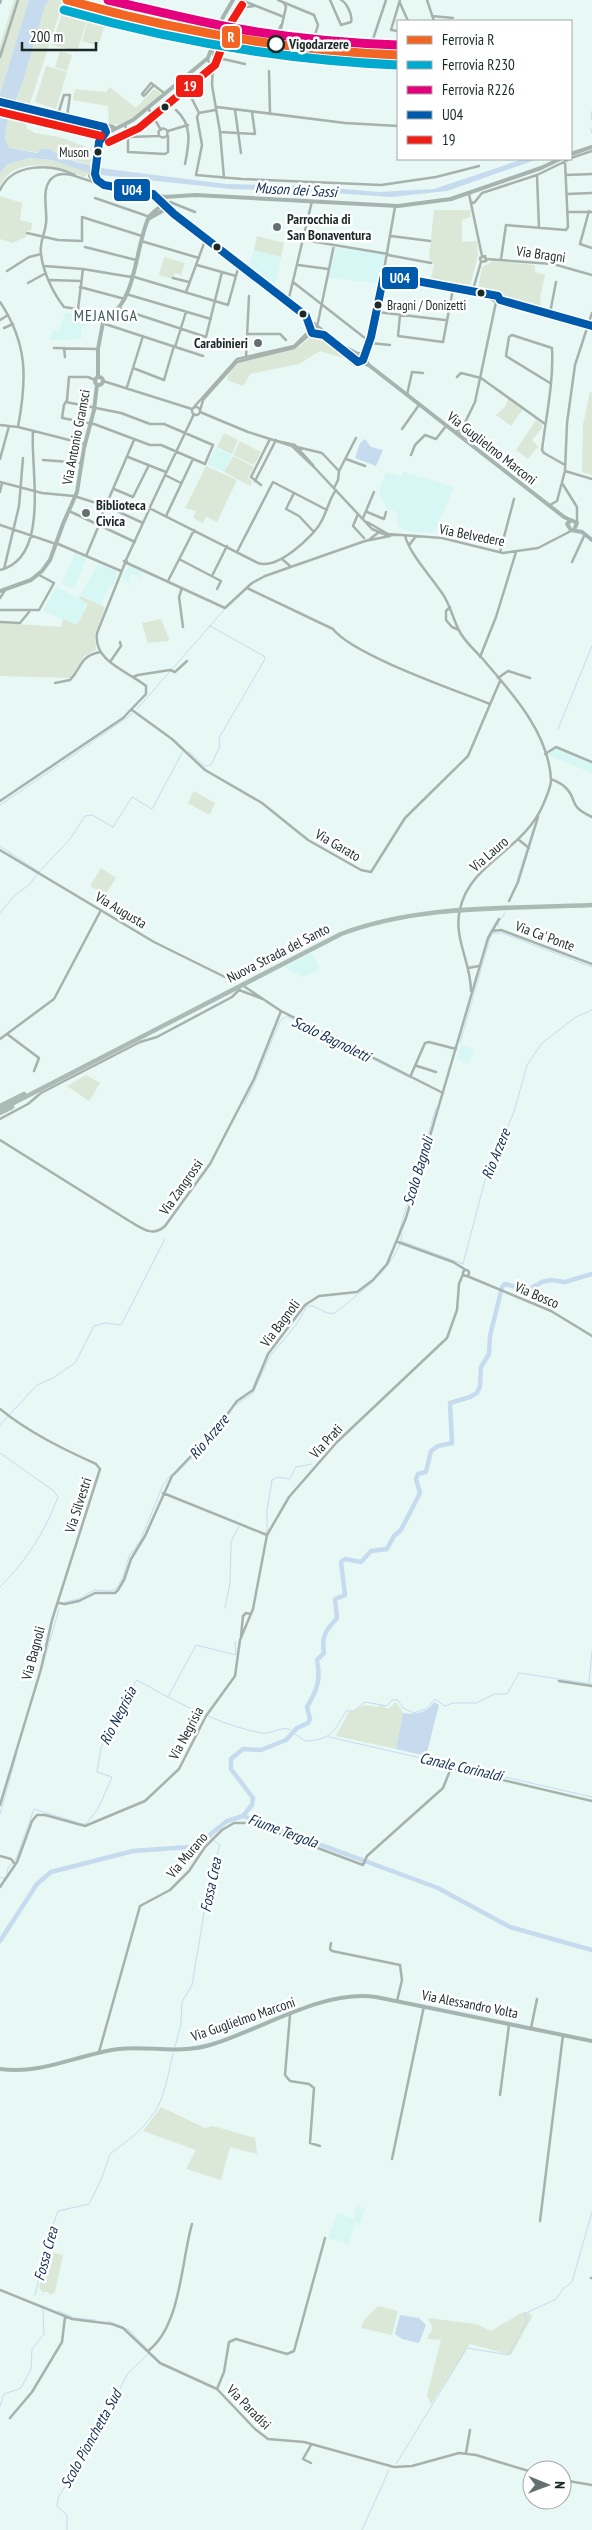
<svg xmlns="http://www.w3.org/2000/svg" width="592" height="2530" font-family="'PT Sans Narrow',sans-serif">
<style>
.built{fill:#d6f7f3}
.green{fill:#dbe8d8}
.water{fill:#c7dbef}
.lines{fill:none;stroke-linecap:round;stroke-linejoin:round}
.stream{stroke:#c7dbef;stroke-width:1}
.river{stroke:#c7dbef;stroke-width:4.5}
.minor{stroke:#a6b2ab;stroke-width:2.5}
.major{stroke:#a5b4ae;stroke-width:4}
.highway{stroke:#aabab4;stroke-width:4.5}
.bus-1-casing{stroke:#fff;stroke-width:11}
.bus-2-casing{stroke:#fff;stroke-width:11}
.bus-1{stroke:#005aab;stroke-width:8}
.bus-2{stroke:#f01d14;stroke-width:8}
.rail-1-casing{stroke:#fff;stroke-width:12}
.rail-2-casing{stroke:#fff;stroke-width:12}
.rail-3-casing{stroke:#fff;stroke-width:12}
.rail-1{stroke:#f26522;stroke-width:9}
.rail-2{stroke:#00a9ce;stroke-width:9}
.rail-3{stroke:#e5007d;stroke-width:9}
.stop-dot{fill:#fff;stroke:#1b2927;stroke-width:2.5}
.bus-dot{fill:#1b2927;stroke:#fff;stroke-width:2}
.poi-dot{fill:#62716f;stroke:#fff;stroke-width:2}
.labels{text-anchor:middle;stroke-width:5;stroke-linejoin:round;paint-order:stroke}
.bus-label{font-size:13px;fill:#1b2927;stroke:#fff;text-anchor:end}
.stop-label{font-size:14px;font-weight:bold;fill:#1b2927;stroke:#fff;text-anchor:start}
.poi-label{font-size:14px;font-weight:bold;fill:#1b2927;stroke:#fff;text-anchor:start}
.street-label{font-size:14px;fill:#1b2927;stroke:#fff}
.water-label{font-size:15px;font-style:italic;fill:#0e2c52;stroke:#fff}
.quarter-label{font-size:16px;letter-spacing:1px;fill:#3a5a57;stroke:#fff}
.line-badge{stroke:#fff;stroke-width:2}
.badge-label{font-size:14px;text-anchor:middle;font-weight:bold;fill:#fff}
</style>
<rect width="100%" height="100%" fill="#e7f8f5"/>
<path class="built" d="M336,248l49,6 -6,29 -50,-5z
M254,250l27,7 -7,29 -25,-19z
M66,313l23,1 -1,12h-6l-1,13 -32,1 4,-11 5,2z
M216,448l16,7 -8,17 -17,-8z
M386,472l15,5 2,-5 51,15 -20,46 -27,-2 -9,-5 -1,-14 -10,-3 -8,-18z
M75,553l11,6 -12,30 -12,-5z
M98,564l16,6 3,4 -4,13 -4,-1 -8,19 -21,-10z
M129,565l14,6 -5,10v-5l-7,-2 -2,6 3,6 -10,-8z
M56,587l31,15 -10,23 -34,-14z
M555,748l37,15v10l-44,-18z
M312,953l8,15 -17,9 -18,-10z
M461,1045l13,4 -5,15 -12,-5z
M357,2206l8,2 -5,16 -5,-1 -6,21 -21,-6 9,-25 17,6z"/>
<path class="green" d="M14,0h15l-29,94v-49z
M49,0h15l-35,106 1,6 -4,16 9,5 24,4 33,12 -2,16 -36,-10 -45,-7 -4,-5 2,-20 16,-42 22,-75z
M64,6l25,8 -12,38 -25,-7z
M90,13l17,5 -9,28 -16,-5z
M60,51l12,4 -5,16 -12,-4z
M305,55l93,4v6l-92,-5z
M46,66l21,6 -11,37 -21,-7z
M110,87l26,21 18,-19 7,4c-12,16 -33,32 -52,32l-1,-19 -35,-6 2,-11 31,3z
M30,158l22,2 36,12v2l-4,3c-26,-11 -69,-23 -84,9v-13l8,-9z
M0,196l22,7 -2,17 12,3 -1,8 -4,-1 -1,7 -14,6 -12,-4z
M434,210h36l1,7 -9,3v22l15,-1 1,15 -9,33 -39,-7 4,-17 -5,-7z
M257,236l27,7 -3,14 -27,-7z
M164,257l21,6 -4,12 -6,-2 -2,6 -14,-4z
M493,261l42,4v7l10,3 -5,22 1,9 -35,-9 -6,-5h-6l-2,-4 -6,4 -8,-2 4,-23z
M320,335c7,4 31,21 34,25l-1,5 -4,-1 -2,-5 -27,-8 -21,13 -49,10 -7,12 -16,-6c7,-29 45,-23 67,-31 12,-4 9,-11 26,-14z
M590,392l2,1v82l-10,-3 1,-47z
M508,399l15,10 -12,17 -15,-11 9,-8z
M536,420l6,5v3l-10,12 7,8h-2l-9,11 -12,-9z
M224,433l14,7 -6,14 -15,-7z
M240,441l21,11 -7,13 -21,-10z
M233,456l21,11 -6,10 4,5 -2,4 -26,-14z
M206,466l31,14 -20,42 -16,-8 5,3 -3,6 -10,-5 3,-7 -11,-3z
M80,596l25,11 -10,27 1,16 -12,6 -13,22 -71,-2v-53l61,4 2,-8 14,6 11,-21 -9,-6z
M161,619l8,20 -1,2 -20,2 -6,-20z
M194,791l21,12 -5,11h-3l-19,-11z
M101,868l15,10 -11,17 -15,-9z
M86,1075l14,8 -11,18 -22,-15z
M396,1702l7,11 -7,36 -60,-13 12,-23 16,-8 13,2 4,-2 7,4z
M161,2107l44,21 8,-2 42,12 2,16 -27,-7 -9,33 -35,-11 10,-19 -53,-19z
M50,2252l13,3 -8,37 -5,3 -2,-3h-6l-3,-5z
M378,2306l20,5 -6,24 -31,-7 3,-8z
M523,2312l7,1 2,4 -21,38 -41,-11 -39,60 -4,-8 14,-56 -14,-1 6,-11 -5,-10 48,6 15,7z"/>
<path class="water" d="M29,0h20l-4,6 -22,75 -16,42 -2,17 4,8 28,5 5,-4h8l10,7 16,6 31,7 119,15 84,2 69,6 55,-3 89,-30h15l-91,32 -56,6 -88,-6 -72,-2 -139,-15 -40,-14 -22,-2 -22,6 -8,9v-79z
M365,439l6,8 12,3 -7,16 -21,-8 5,-15z
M434,1702l5,3 -13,51 -30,-7 7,-36c12,2 24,0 31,-11z
M400,2315l19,3 7,7 -7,18 -17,-4 -7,-5z"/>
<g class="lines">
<path class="stream" d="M591,120l1,-9
M590,128l2,5
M137,709l87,-99
M558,729l34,-83
M189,752l16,14 6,-1 9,-19 -1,-8 46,-79 -1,-3 -54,-30
M62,763l70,-49
M0,805l59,-40
M0,846l39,26 -10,13 -14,10 -15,18
M39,872l31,-33 15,-23 7,-1 21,12 19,-30 20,12 30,-56
M517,880l16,-51
M499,927l-1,-4 7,-10
M460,1043l30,-105 3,-5h9l90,34
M244,1104l13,-27 23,-56 7,-5 123,62
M399,1232l37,-124
M401,1240l1,-6
M401,1241l62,23 23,-88 28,-64 13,-47 15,-22 34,-26 16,-7
M236,1405l17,-12 17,-37 26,-31 11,-19c10,-2 17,10 28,7 26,-22 51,-37 65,-69
M0,1425l37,-40 16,-7 22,-15 19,-37 11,-3 16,2 44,-86
M0,1453l54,38 4,6c-13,35 -32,64 -58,90
M175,1475l45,-46 9,-15
M265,1533l2,-2v-21l5,-30 5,-3 13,2 6,-12 16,-3
M65,1602l14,-3 15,-9 16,1 7,-3 6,-11 6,-21 11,-15 23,-56 8,-10
M225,1608l5,-25 1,-41 8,-16
M589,1683l3,-32
M35,1692l24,-83
M168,1697l28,-52 40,10 -1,-13
M295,1734l10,7c27,-1 29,-10 41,-30h8l11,-9 22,4 5,-6h6l5,8 11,5 13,-5 8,-9 10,7 8,-3h23l19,-9h12l12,-21 73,11
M329,1737l263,60
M0,1814l17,-61
M210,1836l1,2
M7,1874l1,-6 8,-9 18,-50 48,15h4l12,-15 14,-32 -15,-5 4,-24 34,-66 2,-2c39,22 80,44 124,53 10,2 20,-8 30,-3
M0,1878h5
M175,2047l6,-23 1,-22 10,-17 18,-108 10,-32 -6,-4
M35,2295l15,-62 8,-22 31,-7 12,-24 9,-26c18,-13 39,-29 49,-50 7,-15 10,-34 14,-50
M58,2311l17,7 20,2
M108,2321l21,9 21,22
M0,2406l4,-12 17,-6 10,-19 1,-20 12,-15 -1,-25
M396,2464l71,-116 42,7 18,-34 -3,-7 32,-15 7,-10 9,-7 20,-70
M67,2530v-15l-10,-9 1,-8 39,-65 31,-60 20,-19
M362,2530l27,-60"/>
<path class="river" d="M243,1816l9,-11 1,-7 -22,-29v-10l12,-10 18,1 25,-10 11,-12 11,-5 2,-4 -3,-12c10,-17 14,-27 10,-47l7,-7c-3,-17 2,-23 13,-35l-2,-19 10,-4 -4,-33 4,-3 16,3 10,-11 16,-2 7,-13 7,-6 19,-37 -4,-14 2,-5 8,-2 5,-21 7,-5 14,-3 -2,-40 20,-6 7,-4 3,-7 1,-19 8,-13 1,-18 12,-49 3,-3 23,6 14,-8 9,-2 14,2 27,-8
M0,1941l37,-57 14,-12 82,-21 56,-4 12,-5 26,-21 16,-5 195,72 72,39 82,23"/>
<path class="minor" d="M241,0l43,17
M241,0l-2,8 15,-2
M330,0l11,25 10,-3c2,-6 -4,-19 -10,-22
M427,0l7,21
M0,3l1,-3
M284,3l2,4 -5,22 8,9
M400,3l8,18
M432,16l21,2
M216,30l88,10 11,-5 3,-10 -4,-10 -36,-15
M398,31l-7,-1 9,-30
M278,38l-1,-4 4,-9
M214,44l-2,41 8,47 4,46
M371,45l15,-45
M0,57l18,-57
M214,57l31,7
M207,59l6,9
M269,71l1,43
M179,83l13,16 7,14 -2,4 5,28 -6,30 46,4 139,6 55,-8 43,-11
M154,85l-10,11 -2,-2 9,-11 13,10 1,1
M217,107l128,16 53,3
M148,108l13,22
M176,110c17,15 13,34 9,54
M235,110l6,43
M199,113l16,-3
M58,114l6,-19h6l-3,22
M125,125l4,12 30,-1
M158.5 133a4.5 4.5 0 1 1 9 0a4.5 4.5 0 1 1-9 0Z
M168,131l20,-6
M220,132l35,2 -3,-22
M128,135v17l37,2 3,-2v-16
M571,158l21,-7
M537,175l2,53
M566,175l26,-1
M93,182c-11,-3 -28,-12 -38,-6 -16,9 -7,34 -9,47 -1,11 -7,20 -5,31 2,18 12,39 23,53l40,6
M0,190c12,-27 51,-27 75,-15
M469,194l13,62
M567,194l25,-1
M95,198l55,19
M170,202l25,10
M471,202l3,1 8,-10 55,-18 33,-16
M589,211l-9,33 12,4
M569,212h23
M27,233l31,7 24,1v-24l60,19
M391,236l39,5
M304,240l84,14
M141,241l58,17
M85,247l51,13
M388,255l43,8
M486,259l67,5 39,11
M501,259l5,-34 60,5 2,-3 -3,-66
M197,265l39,11
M298,265l30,4
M44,266l39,3 48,8
M7,271l22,-14 12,-3
M384,275l113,21 3,4
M131,276l97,29 11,-40
M173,278l16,4
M383,278l103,19 10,5 4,-2 11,2 81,24
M50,280l31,1
M293,282l77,60
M28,283l18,-10
M80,287l45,12
M186,292l20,-54
M472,293l9,-31 -1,-4 5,-2 1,5 -5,1
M126,294l85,25
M0,302c28,42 27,77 18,125
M288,302l24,-101
M118,308l88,29 16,-65
M78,309l5,-40
M377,312l68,8
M550,313l6,-31
M400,315l-2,21 45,6 10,-53
M0,320l8,-5
M105,324l98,32
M317,327l17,-82
M4,328l9,-4
M247,334h33l6,6
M370,343l20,2
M175,347l11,-35
M54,348l43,1
M64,348l1,9
M364,356l9,-24 22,-125
M246,357l3,-61
M133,368l31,12 10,-34
M457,377l4,-4 20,5 64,46
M103,381l89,28
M550,383l-44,-27 3,-19 3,-2 40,13c2,33 -6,68 -10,102l2,3 21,12
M127,387l16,-51
M407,395l5,-23 11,1
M66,402l55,11 29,11h14l49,21 -8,19 -44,-19h-11l-56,-21 -32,-6 2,-13 3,-5 2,-23h19l7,3
M192 411a4 4 0 1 1 8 0a4 4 0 1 1-8 0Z
M194,407l43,-48 57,-13 16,-16
M200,411l3,-11 34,-38 57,-14 14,-12 5,-2
M200,412l48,20 44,14 22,21 58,62 14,6h12
M0,425l18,2 67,17
M402,429l17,-24
M456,432l9,-8
M459,435l16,-33 21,-100
M277,441l18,4 18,20
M297,447l25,6 17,18
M411,455l4,-10 10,-10 11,4 10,-13
M128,457l38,15
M0,459l9,-33
M346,459l19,7
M43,460l39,3
M565,471l27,8
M165,475l16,8
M255,481l21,-41
M0,482l42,11 32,3 32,10 37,17
M562,483l15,24v15
M261,485l-10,-8 19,-38
M334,488l4,-8 1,-9 17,-33
M114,489l19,8 16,-32
M0,492l2,-9
M294,493l-8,16 13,7 15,16
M550,505l7,-4 8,-30 2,-48 8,-58 17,-52
M150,507l44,-93
M151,509l107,54c19,7 55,-26 63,-41 6,-10 8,-23 15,-32
M69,511l66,31
M367,512l17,7 2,-7
M358,514l-5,12 11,12
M166,516l27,-57
M363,518l11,-26
M367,522l21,12 54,4 61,15 35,-5 33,-17
M98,524l36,-84
M0,525l56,19
M405,536c6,20 25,39 37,57 9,12 11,28 19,41 5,8 13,16 20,23 29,34 68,75 70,123 0,8 -5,17 -8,25 -19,45 -73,58 -83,104 -7,29 11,53 11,82
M370,539l9,-7
M56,543l65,28
M410,544l6,-8
M237,552l36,-70 54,28
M500,552l14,-53
M86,556l13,-31
M179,559l42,22 -4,8
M282,559l8,7
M126,560l23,-50
M126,560l1,2 -2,1 -1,-2z
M572,562l13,-28
M127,563l98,45 27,-25 13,-7 100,-35 25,-5
M4,569l15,-63 4,-48
M0,570c51,-12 30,-102 33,-139
M212,576l15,-30
M168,581l26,-51
M182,588l-3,9 4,30
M247,588l86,41c20,26 122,61 157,75
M0,598l5,-8
M450,607l-4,4v9l6,7 7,3
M0,610h39l15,-27 -15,-8
M0,622l20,1 9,-11
M480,657l16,-40 20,-65
M110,662l11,-16 -1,-4
M133,677l5,-2 32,-5 5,2 12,-11
M498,678l10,-7 22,7
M55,683l15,-3c13,-13 8,-23 30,-28
M132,710l40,29 33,31 57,33 46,37 53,30 10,2 34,-54 63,-62 32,-75
M545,754l11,-7 36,15
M551,779c4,2 10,4 14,8 14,13 1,18 27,30
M0,801l123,-83 23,-24v-8c-18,-15 -53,-24 -49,-53l28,-70
M519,840l10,8
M0,850l154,92 81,40
M509,901l9,-19 20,-65
M492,931l9,-1 91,34
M468,968l11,-2
M245,987l36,24 162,82
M7,1034l32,24 -5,13
M0,1039l54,-40 47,-89
M417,1066l19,6
M411,1075l14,-32 4,-1 27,7
M0,1119l28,-15 13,-11 99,-51 17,-5 75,-40 7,-7 24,9
M0,1140l131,82c12,7 22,15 34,4l45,-62 44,-85 27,-68
M398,1242l55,20 13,8
M463 1273a3 3 0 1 1 6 0a3 3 0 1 1-6 0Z
M467,1276l84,35 41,25
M0,1409c28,23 63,40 96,55l4,5 -48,151 -11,49 -41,136
M163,1493l104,42
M59,1603l6,1 14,-3 16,-8h20l3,-3 6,-10 7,-21 14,-23 27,-60 43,-45 22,-30 16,-11 15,-36 37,-49 14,-9 38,-4 16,-12 14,-16 19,-46 82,-280 11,-19
M241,1636l2,-20 3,-3 5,1
M559,1681l33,5
M0,1856l11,3 4,5
M0,1887l17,-25 15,-41 5,-6h8l40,11 60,-25 34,-32 27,-53 29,-40 5,-36 13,-31 14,-74 22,-38 48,-55 110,-104 10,-28 2,-26 4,-10
M331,1943l-1,6 2,2 68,14 2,15 -5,21
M290,2015l-5,60 5,6 19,3 5,4 -4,55 10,3
M531,2028l6,-29
M99,2052l41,-146 30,-16 19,-19 16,-24 17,-17 12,-7h17l112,42 4,-9 76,-68 8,-20 141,33
M500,2095l9,-70
M392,2159l32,-153
M540,2221l23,-186
M591,2278h1
M0,2290l72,29 40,5 11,4 37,35 57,26 38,40 13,10 36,3 90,25 18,-1 47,-13 17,2 56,17
M148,2351c33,-25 33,-89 44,-127
M217,2389l7,-17 5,-30 7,-3 51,15 7,-3 31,-113
M10,2418l22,-26 30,-50 3,-25
M311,2445l-8,14 8,4
M466,2453l4,-23
M562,2480l30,5"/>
<path class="major" d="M0,102l113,25
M89,125l8,6 2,9
M99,142l4,-7 30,-15 75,-62 15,-41 10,-17
M99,147l-9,29 4,6 8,3 63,12 30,-2 203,11 53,-7 90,-31 19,-9
M99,150l-4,25 8,9
M571,154l21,-7
M155,195l15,16
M170,204v5l15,13 143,113
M148,219l16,-9 4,1
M103 315a4 4 0 1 1 8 0a4 4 0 1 1-8 0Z
M111,314c25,-14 25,-71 38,-97 3,-5 10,-8 14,-14
M309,320l3,13c21,3 38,24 58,33l194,151 6,3
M344,347l14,7
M357,354h5l6,10
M98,377v-28l6,-32
M95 381a4 4 0 1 1 8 0a4 4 0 1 1-8 0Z
M574,530l3,-7 -6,-3 -4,4 4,6 11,2
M582,532l10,8
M0,591l31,-11 11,-9 8,-11 13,-36 14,-32 7,-44 10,-38 3,-25
M0,2069c43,6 78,-15 119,-20 31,-3 60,5 91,-4 51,-15 113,-56 166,-48l216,44"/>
<path class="highway" d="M0,1106l24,-12
M0,1110l341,-176c80,-30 167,-25 251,-29
M0,1113l12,-6"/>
<defs>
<path id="bus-1" d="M0,102l104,25 2,5 -7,10 -4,32 2,6 7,5 49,9 21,20 132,102 6,17 12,2 34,27 5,-2 8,-23 13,-62 114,21 2,4 92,26"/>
<path id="bus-2" d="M0,112l101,24
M109,142l30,-14 76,-63 17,-44 10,-16"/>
</defs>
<use href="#bus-1" class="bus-1-casing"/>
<use href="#bus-2" class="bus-2-casing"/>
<use href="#bus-1" class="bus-1"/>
<use href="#bus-2" class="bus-2"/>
<defs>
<path id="rail-1" d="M67,0c108,31 219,50 331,55"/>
<path id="rail-2" d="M64,10c109,31 221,50 334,55"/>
<path id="rail-3" d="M108,0c44,10 87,21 131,29 53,9 106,14 159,16"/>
</defs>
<use href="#rail-1" class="rail-1-casing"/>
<use href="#rail-2" class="rail-2-casing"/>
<use href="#rail-3" class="rail-3-casing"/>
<use href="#rail-1" class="rail-1"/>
<use href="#rail-2" class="rail-2"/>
<use href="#rail-3" class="rail-3"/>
</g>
<circle class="stop-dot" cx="276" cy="44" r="8"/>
<g class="bus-dot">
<circle cx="165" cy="107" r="4.5"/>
<circle cx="98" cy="152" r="4.5"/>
<circle cx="217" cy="247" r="4.5"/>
<circle cx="481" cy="293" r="4.5"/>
<circle cx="378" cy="305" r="4.5"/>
<circle cx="303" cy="314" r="4.5"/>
</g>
<g class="poi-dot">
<circle cx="277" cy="227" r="5"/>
<circle cx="258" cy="343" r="5"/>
<circle cx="86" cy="513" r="5"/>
</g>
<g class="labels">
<g class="bus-label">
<text x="89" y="157">Muson</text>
<text x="387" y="310" text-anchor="start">Bragni / Donizetti</text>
</g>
<g class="stop-label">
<text x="289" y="49">Vigodarzere</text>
</g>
<g class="poi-label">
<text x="287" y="224">Parrocchia di<tspan x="287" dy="16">San Bonaventura</tspan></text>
<text x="248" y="348" text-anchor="end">Carabinieri</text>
<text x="96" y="510">Biblioteca<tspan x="96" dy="16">Civica</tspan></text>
</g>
<g class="street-label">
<text transform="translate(541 254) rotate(8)" y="5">Via Bragni</text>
<text transform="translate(76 437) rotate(-79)" y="5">Via Antonio Gramsci</text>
<text transform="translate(492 448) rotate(38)" y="5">Via Guglielmo Marconi</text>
<text transform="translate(472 535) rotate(11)" y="5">Via Belvedere</text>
<text transform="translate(338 845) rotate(30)" y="5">Via Garato</text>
<text transform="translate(489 854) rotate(-41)" y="5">Via Lauro</text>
<text transform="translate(121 910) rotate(31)" y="5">Via Augusta</text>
<text transform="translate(545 936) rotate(20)" y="5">Via Ca' Ponte</text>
<text transform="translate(278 953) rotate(-27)" y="5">Nuova Strada del Santo</text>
<text transform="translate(181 1187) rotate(-55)" y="5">Via Zangrossi</text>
<text transform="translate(537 1295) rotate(23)" y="5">Via Bosco</text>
<text transform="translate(280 1323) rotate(-53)" y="5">Via Bagnoli</text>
<text transform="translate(326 1441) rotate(-47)" y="5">Via Prati</text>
<text transform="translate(78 1505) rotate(-72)" y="5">Via Silvestri</text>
<text transform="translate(33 1653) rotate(-75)" y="5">Via Bagnoli</text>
<text transform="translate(186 1733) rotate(-62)" y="5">Via Negrisia</text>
<text transform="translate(187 1855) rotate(-50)" y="5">Via Murano</text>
<text transform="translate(470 2004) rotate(11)" y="5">Via Alessandro Volta</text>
<text transform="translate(243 2019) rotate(-19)" y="5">Via Guglielmo Marconi</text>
<text transform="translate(249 2407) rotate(45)" y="5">Via Paradisi</text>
</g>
<g class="water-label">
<text transform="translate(296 190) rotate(3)" y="5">Muson dei Sassi</text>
<text transform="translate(331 1039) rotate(26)" y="5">Scolo Bagnoletti</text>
<text transform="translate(496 1154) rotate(-68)" y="5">Rio Arzere</text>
<text transform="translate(418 1171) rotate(-73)" y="5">Scolo Bagnoli</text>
<text transform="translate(209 1437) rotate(-50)" y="5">Rio Arzere</text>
<text transform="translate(118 1716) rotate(-63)" y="5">Rio Negrisia</text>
<text transform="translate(461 1767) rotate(13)" y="5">Canale Corinaldi</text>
<text transform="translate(283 1831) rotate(20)" y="5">Fiume Tergola</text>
<text transform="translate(211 1885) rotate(-78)" y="5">Fossa Crea</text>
<text transform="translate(46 2254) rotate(-75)" y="5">Fossa Crea</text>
<text transform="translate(91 2439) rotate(-61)" y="5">Scolo Pionchetta Sud</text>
</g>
<g class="quarter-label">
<text x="106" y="321">MEJANIGA</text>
</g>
</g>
<g class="line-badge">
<rect x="221" y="25" width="20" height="24" rx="5" fill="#f26522"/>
<rect x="175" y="74" width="29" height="24" rx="5" fill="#f01d14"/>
<rect x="113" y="178" width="38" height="24" rx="5" fill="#005aab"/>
<rect x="381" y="266" width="38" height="24" rx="5" fill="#005aab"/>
</g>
<g class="badge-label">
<text x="231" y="42">R</text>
<text x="190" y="91">19</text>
<text x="132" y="195">U04</text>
<text x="400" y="283">U04</text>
</g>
<rect x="397" y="20" width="175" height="140" fill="#ffffff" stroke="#a4a9a9"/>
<rect x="407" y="36" width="25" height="8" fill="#f26522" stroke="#a4a9a9"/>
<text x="442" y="45" font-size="15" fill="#1b2927">Ferrovia R</text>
<rect x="407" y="61" width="25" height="8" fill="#00a9ce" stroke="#a4a9a9"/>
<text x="442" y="70" font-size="15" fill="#1b2927">Ferrovia R230</text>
<rect x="407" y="86" width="25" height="8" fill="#e5007d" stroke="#a4a9a9"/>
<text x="442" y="95" font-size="15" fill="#1b2927">Ferrovia R226</text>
<rect x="407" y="111" width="25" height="8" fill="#005aab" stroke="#a4a9a9"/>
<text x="442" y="120" font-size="15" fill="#1b2927">U04</text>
<rect x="407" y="136" width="25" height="8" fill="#f01d14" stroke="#a4a9a9"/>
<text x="442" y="145" font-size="15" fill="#1b2927">19</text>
<g transform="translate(547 2485) rotate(91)"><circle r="24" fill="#ffffff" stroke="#a4a9a9"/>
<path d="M0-4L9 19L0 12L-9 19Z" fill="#62716f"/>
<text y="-8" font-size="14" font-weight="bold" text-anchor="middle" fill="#1b2927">N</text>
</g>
<path d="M22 42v8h74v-8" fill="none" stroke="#1b2927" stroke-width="2.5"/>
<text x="30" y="42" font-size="15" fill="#1b2927" stroke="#ffffff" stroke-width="4" paint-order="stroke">200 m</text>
</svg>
